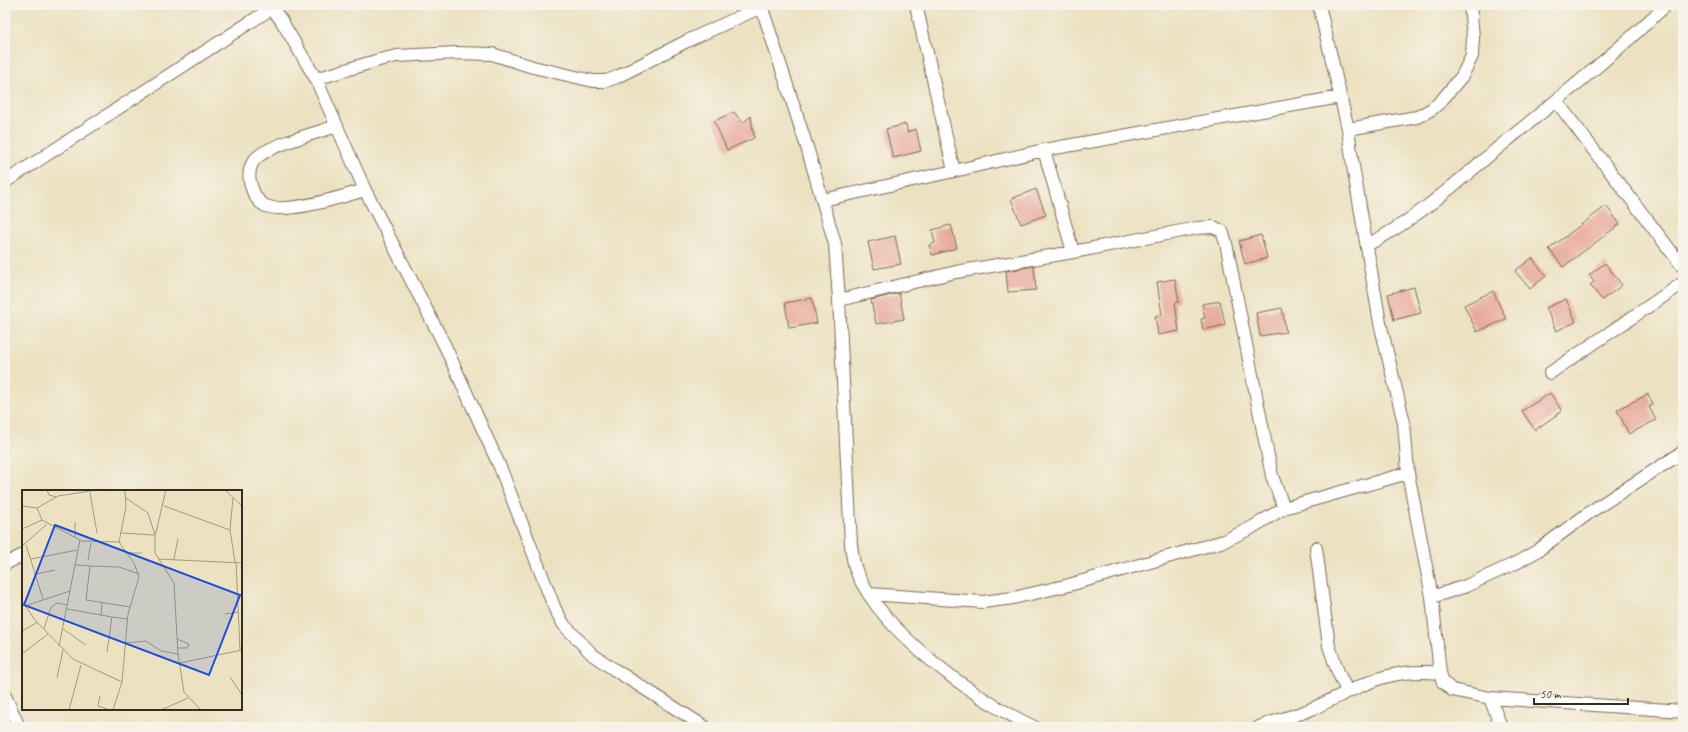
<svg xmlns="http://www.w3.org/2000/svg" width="1688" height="732" font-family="Caveat,sans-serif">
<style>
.building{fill:#e8aa9c}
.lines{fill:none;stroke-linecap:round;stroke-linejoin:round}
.street-casing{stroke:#796a57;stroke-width:14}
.street{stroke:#fff;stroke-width:12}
.inset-road{fill:none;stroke:#a59880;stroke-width:1}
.view{fill:#1d4ed8;fill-opacity:0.15;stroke:#1d4ed8;stroke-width:2}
.inset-edge{fill:none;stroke:#3b2a1e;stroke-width:2}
</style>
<rect width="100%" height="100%" fill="#f7f3e8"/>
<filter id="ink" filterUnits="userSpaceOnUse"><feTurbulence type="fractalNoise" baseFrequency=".025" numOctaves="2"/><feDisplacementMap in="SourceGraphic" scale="8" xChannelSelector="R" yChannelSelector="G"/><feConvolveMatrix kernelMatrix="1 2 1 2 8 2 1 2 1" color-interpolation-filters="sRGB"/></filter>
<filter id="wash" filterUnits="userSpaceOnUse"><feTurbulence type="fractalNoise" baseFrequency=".012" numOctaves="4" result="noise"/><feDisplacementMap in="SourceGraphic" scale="16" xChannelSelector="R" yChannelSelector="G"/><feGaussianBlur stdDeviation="0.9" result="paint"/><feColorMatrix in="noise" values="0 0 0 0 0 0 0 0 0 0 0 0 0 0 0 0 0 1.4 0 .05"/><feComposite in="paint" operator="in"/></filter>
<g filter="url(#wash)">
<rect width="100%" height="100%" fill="#ece2c2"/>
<g id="blocks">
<path class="building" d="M734,112l9,11 8,-7 3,22 -27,12 -13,-29z
M906,124l1,8 9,-3 5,22 -28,7 -7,-29z
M1036,189l10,26 -25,9 -10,-25z
M1606,206l14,18 -57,43 -14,-18z
M951,225l6,23 -25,7 -3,-10 6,-2 -3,-13z
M1261,235l6,23 -22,6 -6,-23z
M895,236l6,28 -27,5 -6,-27z
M1532,258l14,18 -16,13 -15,-18z
M1605,263l17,22 -20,15 -12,-15 4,-3 -5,-7z
M1034,266l2,24 -28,2 -2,-21z
M1175,279l4,23 -4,1 4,28 -21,4 -3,-19 7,-1 -5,-33z
M1414,287l7,26 -27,7 -6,-26z
M1493,291l13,28 -29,13 -13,-27z
M899,293l5,26 -28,5 -5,-24z
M812,298l5,25 -28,5 -4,-25z
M1566,299l10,23 -20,9 -10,-23z
M1220,301l5,24 -22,5 -2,-11 4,-1 -3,-14z
M1282,308l4,24 -26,4 -4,-23z
M1550,393l12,18 -27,19 -13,-19z
M1648,394l5,11 -4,2 7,13 -27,14 -12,-24z"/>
</g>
</g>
<g filter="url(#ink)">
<use href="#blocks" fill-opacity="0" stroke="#796a57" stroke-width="1"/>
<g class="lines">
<defs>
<path id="street" d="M270,5l11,15 35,59 49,111 80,156 55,121 55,142 9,16 29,30 22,15 90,57
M761,5l46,142 28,97 4,56 12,244c1,10 2,20 6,29 27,61 118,126 177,154
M916,5l38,166 90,-21 296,-53
M1319,5l29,124 5,37 27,157 24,100 4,50 24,124 8,76 3,9 9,8 38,8 193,13
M316,79l63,-19 18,-4 60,-3 35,1 41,13 60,14h13l11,-4 70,-36 74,-34
M1557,102l126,165
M337,126c-21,7 -60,17 -77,29 -9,6 -12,16 -10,27 2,8 6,19 14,23 19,11 80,-9 101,-15
M1348,129l69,-12 15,-8 9,-8 21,-25 10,-20 1,-19 -3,-32
M1044,150l29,102
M5,182l267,-174
M823,200l131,-29
M1367,245c53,-27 96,-69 142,-106 53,-43 107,-86 157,-134
M839,300l117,-28 117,-20 124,-24 16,-1 9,4 4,12 46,233 12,32 -33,20 -27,13 -155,44 -56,13 -30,4 -114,-8
M1550,373l133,-90
M1284,508l124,-35
M1316,548l13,98 9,26 9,19
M5,564l18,-9
M1432,597l34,-11 50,-23 21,-12 56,-41 90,-58
M5,696l14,31
M1490,698l11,29
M1259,727c18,-7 37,-11 55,-19 46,-21 72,-41 126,-35"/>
</defs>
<use href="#street" class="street-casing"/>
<use href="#street" class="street"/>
</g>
</g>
<g transform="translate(22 490)">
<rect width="220" height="220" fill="#ece2c2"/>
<path class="inset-road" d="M25,0l2,5 7,2M144,0l-11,46v17l19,30 4,71 6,38 17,18M203,0l17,16M68,3l7,40M104,8l22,15 7,22M211,8l-3,32 5,32M0,16l15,2 21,-12 39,-6M142,16l66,24M15,18l5,12 38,20 -21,106M53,32v15M0,39l20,-9M99,43l33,2M58,51l39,1M4,55l17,54M0,56l25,-22M106,63h14M9,69l46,-9M136,69l84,4M152,69l4,-20M66,70l3,-17M214,72l4,89M53,75l15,1M14,84l19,-4M0,111l13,19 38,39 49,23 6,-68 11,-37 -5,-14 -15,-21 7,-35 -1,-17M3,116l45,-15M108,117l-44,-7 4,-34 29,1 20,7M45,119l45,8 -5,35M203,124l13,-2M79,125l1,-12M90,127l15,2M22,139l7,-22 6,-4 10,2M41,139l23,16M0,141l16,-9M155,149l12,5 -2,4h-10M104,153l20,-2 15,10 17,3M0,164l26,-20M158,173l62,-13M208,187l12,18M35,188l6,-28M78,206l-2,10 12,4M47,220l12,-45M91,220l9,-28M139,220l27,-12"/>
<path class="view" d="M33,35l185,70 -31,80 -185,-70z"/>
<rect width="220" height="220" class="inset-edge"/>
</g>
<rect width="1688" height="732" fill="none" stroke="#f7f3e8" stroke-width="20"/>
<path d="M1534 698v6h94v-6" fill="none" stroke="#3b2a1e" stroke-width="2"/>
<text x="1540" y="698" font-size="12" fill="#3b2a1e" stroke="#f7f3e8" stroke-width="3" paint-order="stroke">50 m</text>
</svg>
